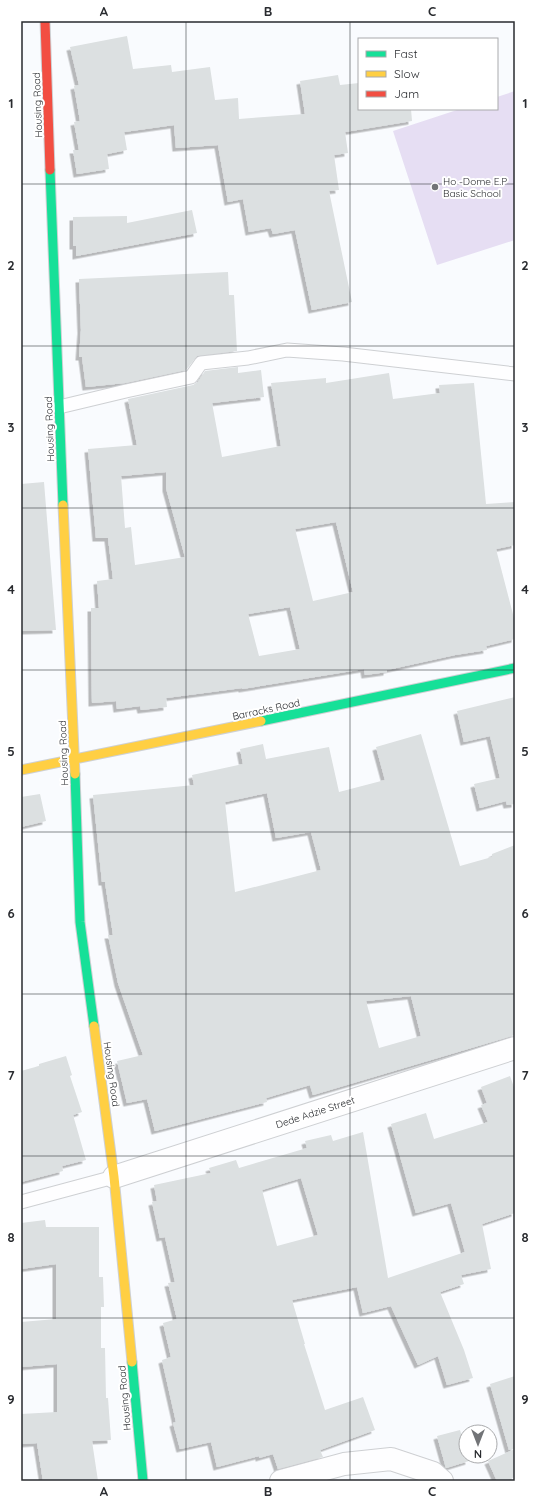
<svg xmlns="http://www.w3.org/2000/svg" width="536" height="1502" font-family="Quicksand,sans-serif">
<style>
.pitch{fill:#e6def3}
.building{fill:#dce0e1;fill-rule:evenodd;filter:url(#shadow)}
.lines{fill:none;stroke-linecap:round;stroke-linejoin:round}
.lane-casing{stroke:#ced0d3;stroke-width:15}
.street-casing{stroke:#ced0d3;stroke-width:24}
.fast-casing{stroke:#ced0d3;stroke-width:11}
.slow-casing{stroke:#ced0d3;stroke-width:11}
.jam-casing{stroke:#ced0d3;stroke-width:11}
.lane{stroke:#fefeff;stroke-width:13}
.street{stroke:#fefeff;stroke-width:22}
.fast{stroke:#16e098;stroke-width:9}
.slow{stroke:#ffcf43;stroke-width:9}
.jam{stroke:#f24e42;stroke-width:9}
.grid{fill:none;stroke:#292b2f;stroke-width:1;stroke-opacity:0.55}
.poi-dot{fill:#727477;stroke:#fff;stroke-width:1.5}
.labels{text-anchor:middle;stroke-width:4;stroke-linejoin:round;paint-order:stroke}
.street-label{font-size:10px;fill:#292b2f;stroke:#fff}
.poi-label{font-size:10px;fill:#292b2f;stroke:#fff;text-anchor:start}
.neatline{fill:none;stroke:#292b2f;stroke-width:1.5}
.grid-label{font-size:13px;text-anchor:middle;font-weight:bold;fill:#292b2f}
</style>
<defs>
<filter id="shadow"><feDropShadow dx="-3.5" dy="3.5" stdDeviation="0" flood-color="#0004"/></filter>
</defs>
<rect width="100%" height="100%" fill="#f9fbfe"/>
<path class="pitch" d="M515,91v149l-78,25 -44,-134 67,-22h37v-12z"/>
<path class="building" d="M127,36l6,33 38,-4 1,7 38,-5 5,33 23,-2 1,21 66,-5 -5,-33 38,-6 2,10 19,-2v26h52l1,12 -67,11 3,21 -14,2 5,35 -10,1 23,111 -40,8 -17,-80 -22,4 -2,-6 -22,4 -6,-33 -15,3 -10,-57 -42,3 -2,-23 -50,7 3,18 -20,4 2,15 -32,5 -4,-24h6l-5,-28 6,-1 -6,-35 5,-1 -9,-38z
M192,210l5,23 -121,23v-10h-3v-29l54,-1v7z
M228,272l1,23h5l3,56 -40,5 -11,14 -61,13 -39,4 -4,-30h-3l2,-27 -2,-51z
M238,367v6l23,-3 3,27 -52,6 10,54 59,-11 -10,-63 55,-5v5l63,-10 4,26 47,-6 -1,-8 35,-2 12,121 29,-2v43l-19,4 19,73v17l-29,7 1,4 -32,5 -68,15v2l-22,3 -1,-6 -122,20v-1l-76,10 1,9 -26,3 -1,-4 -23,3 -1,-8 -24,2 -1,-95h8l-2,-27 16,-2 -5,-41h-12l-8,-89 49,-4 -9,-46 65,-14 5,-3 7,-11zM166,472v16l19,69 -50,8 -4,-38 -6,1 -4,-52zM336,522l17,70 -40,9 -18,-72zM290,607l10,42 -41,7 -11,-42z
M44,482l12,148 -35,1v-147z
M515,697v107l-8,1 -1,-4 -26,7 -6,-24 26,-6 -10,-42 -26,6 -7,-31z
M421,734l39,132 32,-9v-3l23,-9v190l-202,60 -3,-10 -44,13 1,4 -112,29 -8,-32 -20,4 -10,-42 26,-6 -25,-72 -10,-48h5l-8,-53h-3l-9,-87 101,-10 -2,-10 51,-11 -3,-15 23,-5 3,15 63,-12 10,45 46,-12 -9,-33zM267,793l9,45 35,-6 10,38 -86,22 -10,-90zM411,996l10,40 -42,12 -13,-47z
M40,794l6,27 -25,6v-30z
M66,1056l6,19 -2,1 12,36 -9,3 13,45 -24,6 1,5 -42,11v-111l18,-5v-2z
M510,1076l5,14v123l-33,11 9,45 -30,6 3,9 -24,8 24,58 9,28 -26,7 -9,-29 -20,9 -27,-59 -28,7 -6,-26 -65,13 13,44h-1l21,66 38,-13 12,33 -55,20 3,7 -45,12 -5,-15 -14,4v-2l-42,11 -6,-25 -31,7 -7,-26 3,-1 -14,-62 9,-3 -8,-34 14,-4 -9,-36 7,-1 -10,-45 -5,1 -8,-36 5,-1 -3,-16 57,-12 -2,-5 27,-8 3,8 68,-20 -2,-7 26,-6 2,6 30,-9 25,146 77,-26 -14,-49 -35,10 -25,-89 35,-11 8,26 54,-17 -7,-17 6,-2 -6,-16zM301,1178l17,57 -41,11 -15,-56z
M45,1220l1,7h53v50h4l1,30h-3v41h4l1,50h2l3,42 -19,1 6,40h-55l-6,-38 -16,1v-30l36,-2v-48l-36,3v-45l35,-3v-55l-35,5v-46z
M515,1376v73l-6,1 -19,-66z
M460,1430l6,20v6h2l1,5 -23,7 -9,-32z
M515,1449v28l-9,4h-9l-9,-20z"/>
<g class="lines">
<defs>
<path id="lane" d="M59,407l67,-16 65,-14 10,-14 47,-5 39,-8 56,4 172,20
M21,1202l93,-25"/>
<path id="street" d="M114,1177l401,-129
M281,1481l63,-17 47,-5 42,14 9,8"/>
<path id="fast" d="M50,170l13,335
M261,721l254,-53
M75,774l5,148 14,104
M132,1362l11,119"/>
<path id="slow" d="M63,505l12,269
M21,770l240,-49
M94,1026l20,151 18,185"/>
<path id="jam" d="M45,21l5,149"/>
</defs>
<use href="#lane" class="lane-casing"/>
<use href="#street" class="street-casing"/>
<use href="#fast" class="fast-casing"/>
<use href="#slow" class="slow-casing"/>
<use href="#jam" class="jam-casing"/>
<use href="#lane" class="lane"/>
<use href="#street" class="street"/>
<use href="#fast" class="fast"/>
<use href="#slow" class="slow"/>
<use href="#jam" class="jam"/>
</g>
<path class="grid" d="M186,21v1460M350,21v1460M21,184h494M21,346h494M21,508h494M21,670h494M21,832h494M21,994h494M21,1156h494M21,1318h494"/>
<circle class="poi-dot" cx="435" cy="187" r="4"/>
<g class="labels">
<g class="street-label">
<text transform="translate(37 105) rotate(-92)" y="4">Housing Road</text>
<text transform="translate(49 429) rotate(-92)" y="4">Housing Road</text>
<text transform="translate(266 709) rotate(-12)" y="4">Barracks Road</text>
<text transform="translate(63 753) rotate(-92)" y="4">Housing Road</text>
<text transform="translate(112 1074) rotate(82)" y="4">Housing Road</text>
<text transform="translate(315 1112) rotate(-18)" y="4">Dede Adzie Street</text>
<text transform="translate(124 1398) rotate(-95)" y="4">Housing Road</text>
</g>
<g class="poi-label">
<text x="443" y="185">Ho -Dome E.P<tspan x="443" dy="12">Basic School</tspan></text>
</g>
</g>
<rect width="536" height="1502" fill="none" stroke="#ffffff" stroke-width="44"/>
<rect x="358" y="38" width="140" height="72" fill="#ffffff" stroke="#a9aaac"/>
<rect x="366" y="51" width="20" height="6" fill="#16e098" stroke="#a9aaac"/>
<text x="394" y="58" font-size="12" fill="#292b2f">Fast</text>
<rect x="366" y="71" width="20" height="6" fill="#ffcf43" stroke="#a9aaac"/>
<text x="394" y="78" font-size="12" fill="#292b2f">Slow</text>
<rect x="366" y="91" width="20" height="6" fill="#f24e42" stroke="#a9aaac"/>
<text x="394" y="98" font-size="12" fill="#292b2f">Jam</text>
<g transform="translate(478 1444) rotate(180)"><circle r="19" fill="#ffffff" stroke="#a9aaac"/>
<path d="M0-3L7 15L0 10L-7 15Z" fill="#727477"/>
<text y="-6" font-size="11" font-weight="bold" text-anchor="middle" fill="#292b2f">N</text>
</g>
<rect x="22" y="22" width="492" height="1458" class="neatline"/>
<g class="grid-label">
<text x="104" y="16">A</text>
<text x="268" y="16">B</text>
<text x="432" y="16">C</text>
<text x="11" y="108">1</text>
<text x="525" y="108">1</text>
<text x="11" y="270">2</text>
<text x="525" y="270">2</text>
<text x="11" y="432">3</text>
<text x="525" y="432">3</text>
<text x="11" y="594">4</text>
<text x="525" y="594">4</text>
<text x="11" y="756">5</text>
<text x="525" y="756">5</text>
<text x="11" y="918">6</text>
<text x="525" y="918">6</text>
<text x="11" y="1080">7</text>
<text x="525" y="1080">7</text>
<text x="11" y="1242">8</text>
<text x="525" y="1242">8</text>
<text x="11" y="1404">9</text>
<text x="525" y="1404">9</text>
<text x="104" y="1496">A</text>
<text x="268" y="1496">B</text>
<text x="432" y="1496">C</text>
</g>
</svg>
